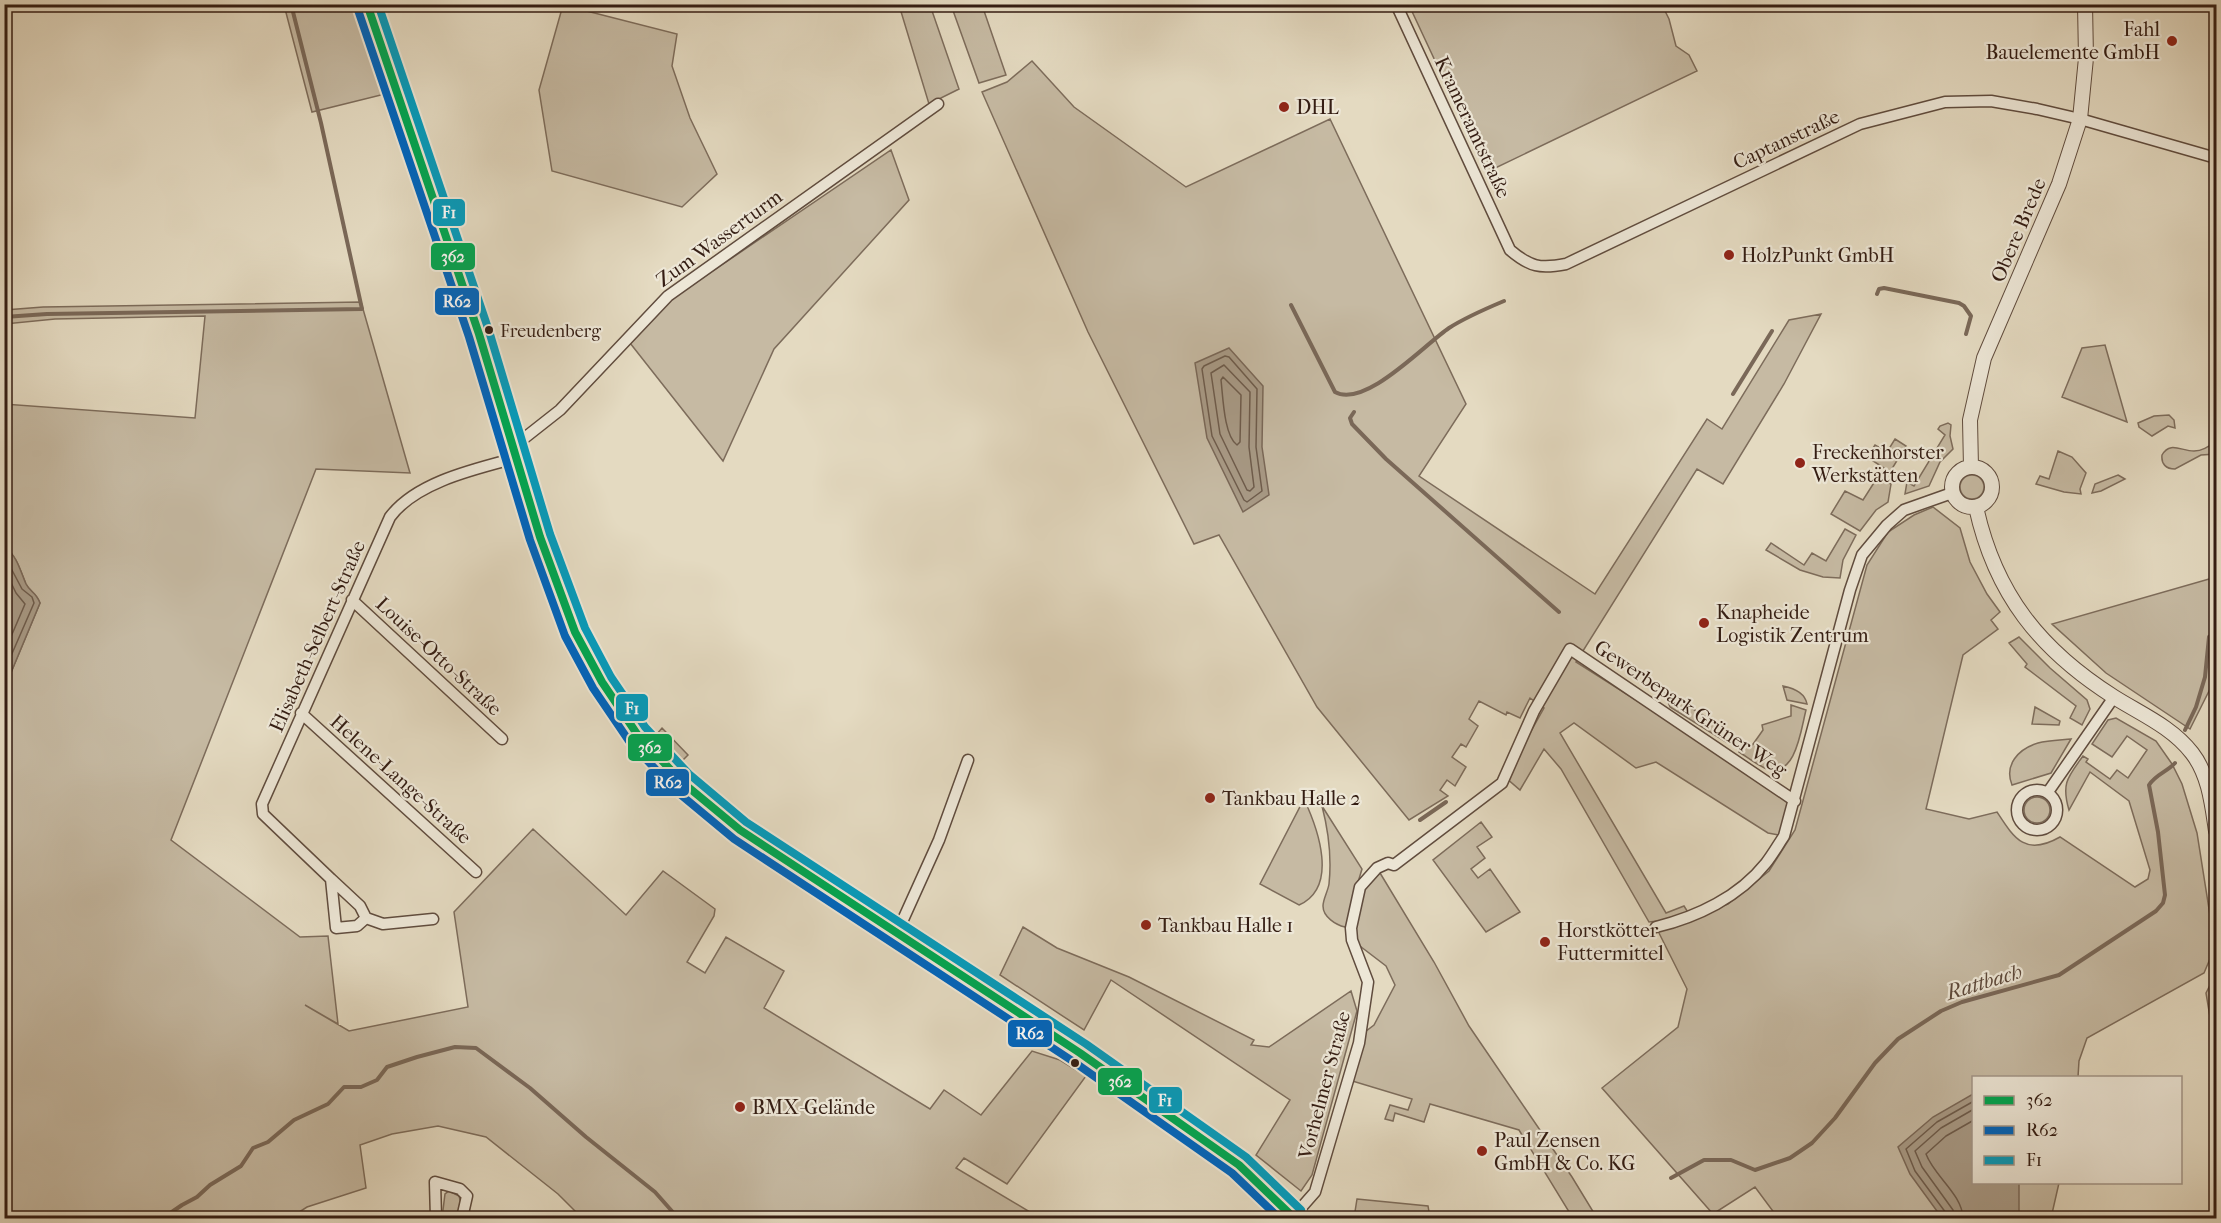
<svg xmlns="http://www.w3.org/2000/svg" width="2221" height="1223" font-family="'IM FELL French Canon',serif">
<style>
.green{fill:#c6baa3;stroke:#7d6c5b;stroke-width:1.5}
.water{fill:#a89a86;stroke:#7a6858;stroke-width:1.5}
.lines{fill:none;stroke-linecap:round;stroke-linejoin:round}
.shore{stroke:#6e5c4c;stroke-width:1.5}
.stream{stroke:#7a6858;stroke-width:4}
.minor-casing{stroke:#604c3e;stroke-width:13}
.tertiary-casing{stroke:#604c3e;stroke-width:16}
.minor{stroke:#ede7d7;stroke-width:10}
.tertiary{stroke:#ede7d7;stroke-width:14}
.bus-1-casing{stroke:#ede7d7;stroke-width:12}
.bus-2-casing{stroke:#ede7d7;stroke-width:12}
.bus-3-casing{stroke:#ede7d7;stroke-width:12}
.bus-1{stroke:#00a651;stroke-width:8}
.bus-2{stroke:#0065bd;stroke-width:8}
.bus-3{stroke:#059bbb;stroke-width:8}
.poi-dot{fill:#8f2418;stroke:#ede7d7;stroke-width:2}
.bus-dot{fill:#341d13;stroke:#ede7d7;stroke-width:2}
.labels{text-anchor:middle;stroke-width:4.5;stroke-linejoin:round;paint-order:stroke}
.bus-label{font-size:18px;fill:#341d13;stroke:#ede7d7;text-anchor:start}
.poi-label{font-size:20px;fill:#341d13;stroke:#ede7d7;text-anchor:start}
.street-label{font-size:20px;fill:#341d13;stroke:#ede7d7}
.water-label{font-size:21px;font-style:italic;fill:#5d493b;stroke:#ede7d7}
.line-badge{stroke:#ede7d7;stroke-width:2}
.badge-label{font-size:16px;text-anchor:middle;font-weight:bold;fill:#fff}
</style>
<rect width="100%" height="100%" fill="#e4dac1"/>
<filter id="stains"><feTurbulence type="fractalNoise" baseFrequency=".00333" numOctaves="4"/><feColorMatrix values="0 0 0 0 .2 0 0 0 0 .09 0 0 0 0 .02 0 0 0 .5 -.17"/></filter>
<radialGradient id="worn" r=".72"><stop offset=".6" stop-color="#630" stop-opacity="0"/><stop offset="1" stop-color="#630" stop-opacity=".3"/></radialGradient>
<path class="green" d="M284,5h68l33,89 -73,18z
M563,5l114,29 -5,32 18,52 27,56 -35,33 -130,-36 -13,-81z
M899,5h31l29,84 -30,15z
M951,5h31l24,70 -27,8z
M1409,5h253l7,14 7,27 13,9 8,16 -210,101z
M1032,61l42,46 112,80 144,-68 136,285 -47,72 176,118 112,-175 15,10 67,-109 32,-6 -37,70 -61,100 -26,-15 -121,193 219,139 -11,35 -16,-3 -112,-71 -20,6 -62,-45 -14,10 106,180 18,-7 7,11 37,-13 41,-33 26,-41 72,-265 21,-33 26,-17 19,-8 27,21 10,34 17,32 13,18 -9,8 7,9 -35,26 -37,154 43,10 28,-7c17,26 28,45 63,25l75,50 13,-8 2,-9 -21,-69 -39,-29 -21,38c-8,-27 -1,-33 14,-54l5,3 -2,3 24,17 7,-9 11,8 19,-28 -20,-14 -15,21 -20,-13 16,-24 8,-2 40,23 16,23 10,20 15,49 18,114 -11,26 -117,65 -8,23 -1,16 -104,1v104l85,1 -8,35h-273l-23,-31 -42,27 -111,-126 76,-61 9,-38 -31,-62 30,-9 -37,4 -88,-153 -17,-20 -24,41 -15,-13 39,-69 -14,-10 -10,20 -13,-6 -1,3 -27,-14 -10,18 9,7 -12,21 -5,-3 -9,13 14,10 -11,19 -8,-6 -7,10 8,6 -39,24 -92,-113 -98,-172 -25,9 -106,-212 -106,-240 25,-10z
M891,150l18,50 -135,149 -51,112 -93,-118 40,-43z
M361,302l49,171 -94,-4 -145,371 129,97 28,-1 10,88 -33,-19 44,26 119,-24 -14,-95 79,-83 93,86 37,-44 52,38 -1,7 -27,46 18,11 21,-36 58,34 -20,37 166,101 14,-19 37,25 51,-64 28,9 26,16 -79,108 -43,-26 -8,10 84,50h-458l-24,-24 -72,-57 -48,-11 -46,8 -32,11 6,43 -59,19 -17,11h-285v-531l35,-84c-4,-11 -10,-11 -14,-19 -6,-14 -9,-27 -21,-37l-1,-143 191,14 10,-102 -150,3 -50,5v-14l38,-3z
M2105,345l22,77 -65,-25 20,-49z
M2169,415l5,5 1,8 -7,-2 -16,10 -13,-9 -1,-4 16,-7z
M1948,423l3,2 -1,11 3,13 -13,13 -11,24 -24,8 2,-12 7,4 31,-51 -7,-6 2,-3z
M1895,439l11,7 -16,26 -23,-15 8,-12 12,7z
M2216,441v13l-15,1 -26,14c-9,0 -14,-5 -13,-14 8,-14 19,-4 32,-4 9,0 15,-5 22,-10z
M2058,451l14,6 14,16 -6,16 1,5 -17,-2 -28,-8 4,-8 9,3z
M2118,475l7,4 -24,12 -9,2 3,-9z
M1960 487a12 12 0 1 1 24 0a12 12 0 1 1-24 0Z
M1877,478l14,6 -3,18 -12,8 -16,21 -29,-17 14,-23 18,9z
M1845,529l11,6 -13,25 -3,18 -17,-1 -23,-7 -34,-20 5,-7 33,22 8,-12 14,8z
M2216,577v100l-26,52 -84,-56 -54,-49z
M2019,637l31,31 37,32 3,9 -8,16 -12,-7 6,-12 -51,-39 2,-3 -18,-21z
M1783,686c10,2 22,7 24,18l-20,-4z
M1664,691l63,39 -1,12 -56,-35z
M1791,705l15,5c-5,19 -10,68 -39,59 -10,-4 -20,-12 -28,-17l1,-10 11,5 12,-17 -1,-5 29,-9z
M2035,707l25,14 -1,4 -27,-1z
M662,728l26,27 -7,7 -25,-27z
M2071,739l-20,34 -39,12c-8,-20 6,-36 26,-42 10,-3 23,-3 33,-4z
M2024 810a13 13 0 1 1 26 0a13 13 0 1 1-26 0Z
M1304,799c14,30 35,88 -5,106l-39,-21z
M1322,806l40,63 -7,23 -5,28 -5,7c-9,-2 -22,-10 -22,-21 0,-7 5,-15 6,-22 3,-28 0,-51 -7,-78z
M1481,822l11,15 -15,10 8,11 -14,11 7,9 12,-9 30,43 -34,20 -53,-72z
M1377,868l57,94 35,64 103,151 25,41h-165l139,-3 -52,-85 -89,-26 -6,18 -29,-9 -2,8 -8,-2 5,-14 18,5 4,-11 -63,-19 12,-45 13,-10 21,-40 -9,-19 -34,-26 8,-53z
M1023,927l34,21 72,29 125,63 -3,5 18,2 82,-56 6,20 -45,164 -11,16 -45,-36 34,-55 -179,-120 -27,50 -84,-55z
M2216,973v80l-10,-60z
M449,1191l10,5 2,7 -3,15h-16l3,-24z
M1357,1199l71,7 2,12h-76z"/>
<path class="water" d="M1229,348l34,38 -1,61 7,48 -26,17 -36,-74 -12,-75z
M5,547c12,9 15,23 21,37 4,8 10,8 14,19l-35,84z
M1973,1094l1,88 45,1v35h-77l-32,-44 -12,-27 35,-30z"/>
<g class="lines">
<path class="shore" d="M1225,356l4,1 28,32 -1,58 6,44 -15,11 -3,-2 -32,-64 -10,-67 2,-3z
M1224,365l26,27 -1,55 5,40 -4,4 -3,-1 -27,-56 -9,-61z
M1223,377l18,18 -1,47 -3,3c-13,-9 -14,-48 -16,-65z
M4,555l18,34 10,8 2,6 -30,69
M4,568l12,25 9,11 -21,49
M1947,1218l-1,-5 -31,-42 -9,-22 31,-27 37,-21
M1954,1218l-1,-8 -31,-43 -7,-16 26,-23 33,-19
M1963,1218c-1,-24 -29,-42 -37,-64l20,-18 28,-16"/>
<path class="stream" d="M1877,294l2,-5 5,-1 75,15 5,3 7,10 -5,18
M1291,305l44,87c30,17 90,-48 114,-64 17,-11 36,-19 55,-27
M4,317l43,-3 315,-5 -41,-186 -30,-119
M1733,394l39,-63
M1354,412l-4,6 2,6 34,35 173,153
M2185,730l11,-23 9,-30 4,-40 7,-5
M1420,820l26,-18
M1671,1178l33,-18h27l24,10 35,-12 22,-15 23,-25 40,-55 23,-24 43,-28 21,-9 97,-27 97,-64 7,-8 2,-8 -7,-63 -9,-47c7,-11 18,-13 26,-22
M163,1218l19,-13 15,-8 13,-12 31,-19 12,-18 15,-6 26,-22 34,-16 16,-17h17l16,-7 10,-13 30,-10 38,-10 21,1 54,40 56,49 69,55 23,26"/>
<defs>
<path id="minor" d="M1396,4l114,246c20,17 30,19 56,14l294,-140 85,-22 46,-1 46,8 43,10 136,39
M513,447l47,-37 108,-114 270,-192
M352,600l150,139
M301,713l175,159
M2017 810a20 20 0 1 1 40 0a20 20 0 1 1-40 0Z
M2048,792l66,-95
M331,879l29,27 6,12 -9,8 -21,2 -5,-49 -68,-65 -1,-10 128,-287c26,-35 85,-48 126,-59
M366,918l17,6 50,-5
M1656,927c41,-10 83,-30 110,-64 7,-9 12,-18 18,-27l66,-246 12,-35 25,-30 17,-15 48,-17
M897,933l42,-93 29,-80
M1293,1217l22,-25 44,-149 9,-61 -16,-42 -1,-12 9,-41 17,-19 11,-5 6,2 108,-82 32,-72 36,-62 225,152
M436,1218l-1,-36 25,7 7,7 -5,22"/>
<path id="tertiary" d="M367,4l112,330 61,203 35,95 27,50 35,52 45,48 58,48 340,223 159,112 55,53
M1952 487a20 20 0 1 1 40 0a20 20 0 1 1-40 0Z
M1971,467l-1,-47 14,-62 75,-174 21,-65 6,-61 -1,-54
M1976,507c19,87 64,143 138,190 27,17 58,30 78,56 17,22 20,51 24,78"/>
</defs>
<use href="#minor" class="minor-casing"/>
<use href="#tertiary" class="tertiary-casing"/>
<use href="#minor" class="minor"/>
<use href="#tertiary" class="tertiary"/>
<defs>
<path id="bus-1" d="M367,4l112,330 61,203 35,95 27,50 35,52 45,48 58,48 340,223 159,112 55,53"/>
<path id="bus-2" d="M357,7l112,330 61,203 35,96 28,52 36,53 46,49 59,49 340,223 158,111 47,45"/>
<path id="bus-3" d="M378,4l111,327 61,203 35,94 26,49 34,50 44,47 57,48 340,222 160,113 55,53"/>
</defs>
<use href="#bus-1" class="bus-1-casing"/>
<use href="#bus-2" class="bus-2-casing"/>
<use href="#bus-3" class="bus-3-casing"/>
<use href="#bus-1" class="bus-1"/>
<use href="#bus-2" class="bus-2"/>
<use href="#bus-3" class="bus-3"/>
</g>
<g class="poi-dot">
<circle cx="2172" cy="41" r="6"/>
<circle cx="1284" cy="107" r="6"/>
<circle cx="1729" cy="255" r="6"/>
<circle cx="1800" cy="463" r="6"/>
<circle cx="1704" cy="623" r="6"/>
<circle cx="1210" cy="798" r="6"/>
<circle cx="1146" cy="925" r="6"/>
<circle cx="1545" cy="942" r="6"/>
<circle cx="740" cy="1107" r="6"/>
<circle cx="1482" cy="1151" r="6"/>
</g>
<g class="bus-dot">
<circle cx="489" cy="330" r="5"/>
<circle cx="1075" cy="1063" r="5"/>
</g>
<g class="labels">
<g class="bus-label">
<text x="500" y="337">Freudenberg</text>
</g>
<g class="poi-label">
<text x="2160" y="36" text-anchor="end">Fahl<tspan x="2160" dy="23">Bauelemente GmbH</tspan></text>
<text x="1296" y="114">DHL</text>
<text x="1741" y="262">HolzPunkt GmbH</text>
<text x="1812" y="459">Freckenhorster<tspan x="1812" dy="23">Werkstätten</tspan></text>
<text x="1716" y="619">Knapheide<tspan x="1716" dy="23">Logistik Zentrum</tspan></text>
<text x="1222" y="805">Tankbau Halle 2</text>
<text x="1158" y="932">Tankbau Halle 1</text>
<text x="1557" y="937">Horstkötter<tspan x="1557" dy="23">Futtermittel</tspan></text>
<text x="752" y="1114">BMX-Gelände</text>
<text x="1494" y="1147">Paul Zensen<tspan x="1494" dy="23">GmbH &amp; Co. KG</tspan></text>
</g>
<g class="street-label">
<text transform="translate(1473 127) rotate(65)" y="7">Krameramtstraße</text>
<text transform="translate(1786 139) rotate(-25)" y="7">Captanstraße</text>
<text transform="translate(2018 230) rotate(-67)" y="7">Obere Brede</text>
<text transform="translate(719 238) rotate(-36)" y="7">Zum Wasserturm</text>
<text transform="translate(317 636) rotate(-66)" y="7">Elisabeth-Selbert-Straße</text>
<text transform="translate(439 656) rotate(43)" y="7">Louise-Otto-Straße</text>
<text transform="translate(1691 708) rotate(34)" y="7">Gewerbepark Grüner Weg</text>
<text transform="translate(401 779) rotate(42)" y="7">Helene-Lange-Straße</text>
<text transform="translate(1324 1085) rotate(-75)" y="7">Vorhelmer Straße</text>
</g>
<g class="water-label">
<text transform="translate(1984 982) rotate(-17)" y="7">Rattbach</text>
</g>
</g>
<g class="line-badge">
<rect x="432" y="198" width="34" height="29" rx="6" fill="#059bbb"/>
<rect x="430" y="242" width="46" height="29" rx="6" fill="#00a651"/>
<rect x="434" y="287" width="46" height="29" rx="6" fill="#0065bd"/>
<rect x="615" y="693" width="34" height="29" rx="6" fill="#059bbb"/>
<rect x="627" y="733" width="46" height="29" rx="6" fill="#00a651"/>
<rect x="645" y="768" width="45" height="29" rx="6" fill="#0065bd"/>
<rect x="1007" y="1019" width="46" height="29" rx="6" fill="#0065bd"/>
<rect x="1097" y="1067" width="46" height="29" rx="6" fill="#00a651"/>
<rect x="1148" y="1086" width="35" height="28" rx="6" fill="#059bbb"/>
</g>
<g class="badge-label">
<text x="449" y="218">F1</text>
<text x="453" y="262">362</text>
<text x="457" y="307">R62</text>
<text x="632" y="714">F1</text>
<text x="650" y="753">362</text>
<text x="668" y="788">R62</text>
<text x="1030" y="1039">R62</text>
<text x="1120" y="1087">362</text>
<text x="1165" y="1106">F1</text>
</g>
<rect width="2221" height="1223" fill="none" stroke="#e4dac1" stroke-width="24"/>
<rect x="6" y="6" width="2209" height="1211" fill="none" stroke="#341d13" stroke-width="3"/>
<rect x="12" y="12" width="2197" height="1199" fill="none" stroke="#341d13" stroke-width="1.5"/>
<rect x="1972" y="1076" width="210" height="108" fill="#ede7d7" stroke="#a39689" stroke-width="1.5"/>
<rect x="1984" y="1096" width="30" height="9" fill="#00a651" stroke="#a39689" stroke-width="1.5"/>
<text x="2026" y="1106" font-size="18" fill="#341d13">362</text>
<rect x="1984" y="1126" width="30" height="9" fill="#0065bd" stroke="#a39689" stroke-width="1.5"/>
<text x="2026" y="1136" font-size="18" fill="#341d13">R62</text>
<rect x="1984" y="1156" width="30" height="9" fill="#059bbb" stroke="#a39689" stroke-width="1.5"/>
<text x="2026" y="1166" font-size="18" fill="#341d13">F1</text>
<rect width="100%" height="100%" filter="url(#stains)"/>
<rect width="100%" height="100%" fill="url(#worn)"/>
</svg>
